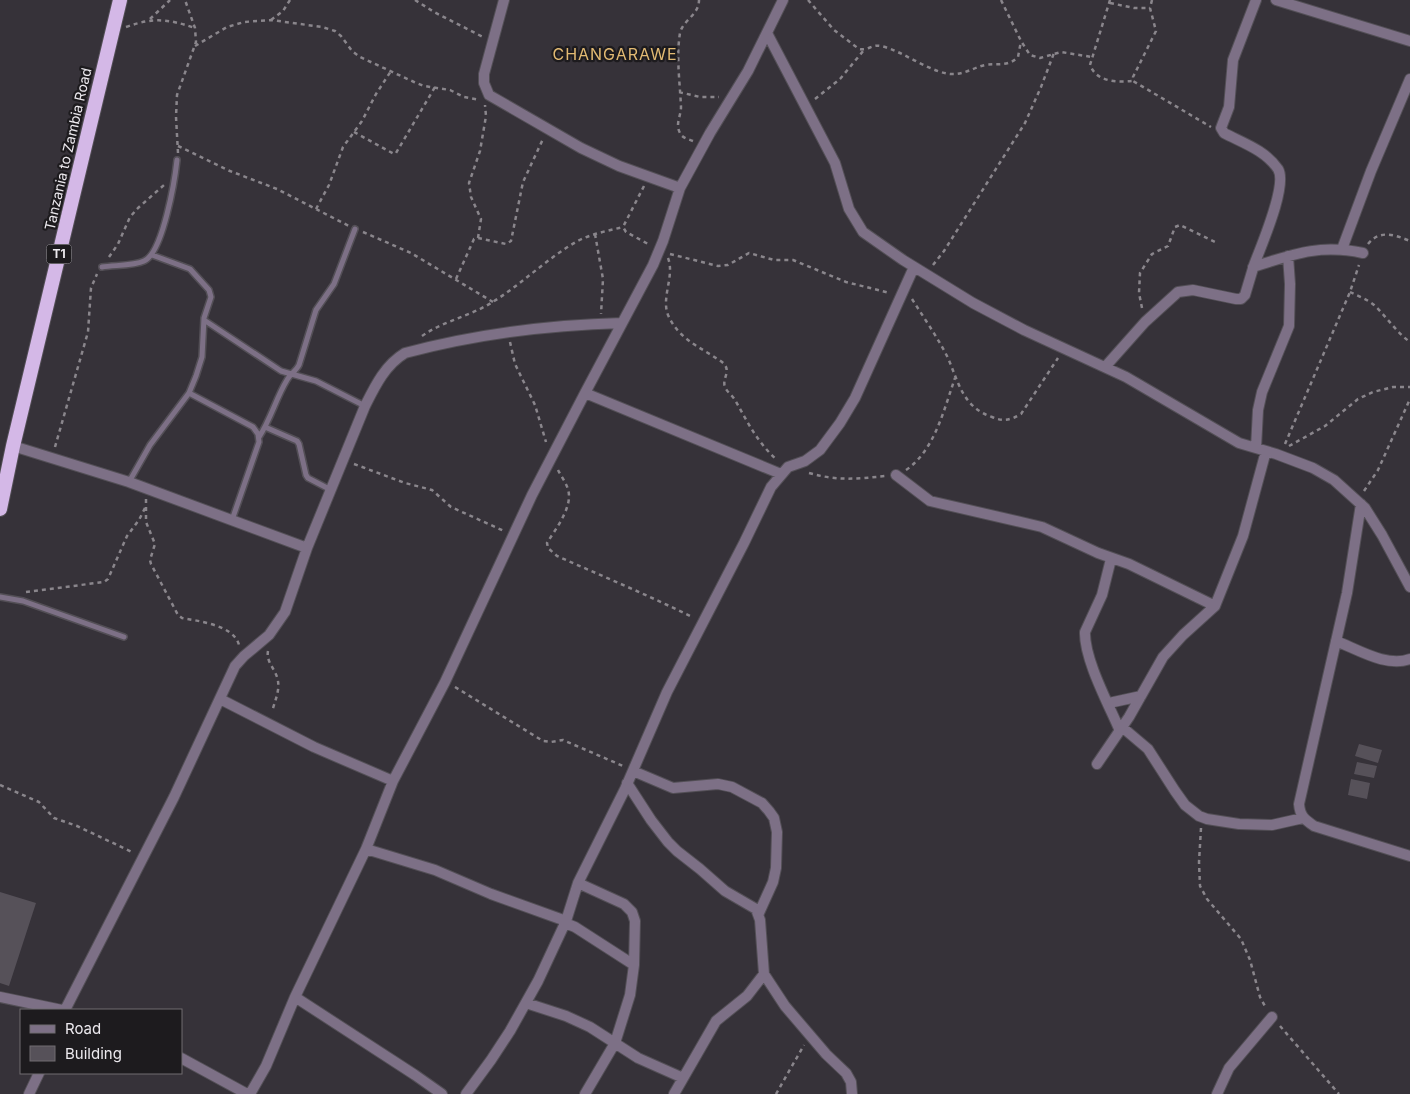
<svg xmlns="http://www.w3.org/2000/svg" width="1410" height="1094" font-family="Inter,sans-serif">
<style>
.building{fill:#565159}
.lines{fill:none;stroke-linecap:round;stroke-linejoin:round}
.service-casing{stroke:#534f56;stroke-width:8}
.minor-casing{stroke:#534f56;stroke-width:12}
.trunk-casing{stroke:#534f56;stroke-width:16}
.path{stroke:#8a868c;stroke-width:2.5;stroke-dasharray:4 4;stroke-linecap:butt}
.service{stroke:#7d7086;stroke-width:5}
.minor{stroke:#7d7086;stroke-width:10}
.trunk{stroke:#d4b8e7;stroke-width:14}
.labels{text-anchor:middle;stroke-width:4.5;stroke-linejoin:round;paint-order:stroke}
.shield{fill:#1d1b1e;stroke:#aeabb0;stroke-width:1}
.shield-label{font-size:12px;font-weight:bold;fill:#ece9ee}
.street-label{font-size:14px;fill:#ece9ee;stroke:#1d1b1e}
.quarter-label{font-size:16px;letter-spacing:1px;fill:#e2ba73;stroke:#1d1b1e}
</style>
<rect width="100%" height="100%" fill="#363239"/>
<path class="building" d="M1359,744l23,6 -4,13 -23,-7z
M1357,762l20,4 -3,12 -20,-4z
M1351,779l19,4 -3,16 -19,-4z
M0,892l36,11 -27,83 -9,-3z"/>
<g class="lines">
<defs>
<path id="service" d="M102,267c12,-2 32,-1 42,-6 19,-8 31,-82 33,-101
M204,320l77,51 35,10 49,25
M189,393l64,34 5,7 1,8 -27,78
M265,427l32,14 2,3 7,31 2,3 23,12
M259,437c12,-18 17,-39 28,-57 3,-6 9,-9 12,-15l17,-55 18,-26 21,-55
M129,482l21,-37 39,-52 7,-17 6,-19 2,-39 7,-21 -2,-7 -19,-21 -38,-14
M0,597l23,4 101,36"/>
<path id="minor" d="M504,0l-20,74v9l5,12 92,53 38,18 61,22
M1276,0l134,41
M767,33l68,130 14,46 14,23 40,28 70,43 51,27 102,47 113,66 37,11 37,14 21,12 31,28 17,27 28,52
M1342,249l29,-78 39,-92
M1253,267c41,-13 66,-23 110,-14
M1105,367l40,-45 33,-30 15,-2 43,9h5l4,-4c3,-10 6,-20 9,-30 7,-19 34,-80 24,-96 -13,-19 -35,-26 -54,-36l-3,-5 8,-21 4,-47 23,-60
M585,393l196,81
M13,446l116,36 178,66
M1256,448l2,-38 4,-18 27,-66 1,-42 -2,-28
M896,475l34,26 112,26 56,26 31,11 86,42
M1361,504l-14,89 -48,211c1,12 5,15 15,22l96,30
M1111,559l-9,36 -17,37c-1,27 24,73 35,99
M1336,641c21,8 51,27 74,18
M220,699l94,48 79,34
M1109,703l32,-7
M1122,727l26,22 27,42 10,14 14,11 8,3 32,5 33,1 31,-7
M1097,764l32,-47 34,-60 20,-22 32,-29 28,-70 23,-85
M633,771l40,17 45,-4 14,3 30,16 7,8 5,7 3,14 -1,36 -3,14 -14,31
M627,783l24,37 17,22 9,9 23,18 25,22 31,18 4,11 4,54 21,32 41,48 20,19 5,9 1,12
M366,849l69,21 56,24 75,27
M578,883l46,21 8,8 3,9 -1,44 -4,30 -15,48 -30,51
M565,923l10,4 59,38
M0,997l62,13
M295,997l120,78 27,19
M526,1003l40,13 24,11 48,31 45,20
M65,1010l109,-213 61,-131 9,-10 25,-21 16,-23 22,-64 58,-142c10,-20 20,-41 40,-53 71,-19 143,-28 217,-30
M181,1058l66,36
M29,1094l10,-21
M250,1094l16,-28 29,-69 71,-148 27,-68 52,-99 87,-187 53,-102 68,-128 10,-24 17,-53 30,-55 38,-62 35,-71
M466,1094l25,-34 19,-29 28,-50 28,-60 12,-38 47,-94 42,-97 77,-149 27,-56 17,-20 17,-6 15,-11 20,-27 15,-25 59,-131
M674,1094l42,-73 31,-25 17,-22
M1217,1094l12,-26 43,-51"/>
<path id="trunk" d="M0,509l13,-63 107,-446"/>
</defs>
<use href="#service" class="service-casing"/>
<use href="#minor" class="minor-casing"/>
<use href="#trunk" class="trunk-casing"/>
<path class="path" d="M415,0l19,12 49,25
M808,0l26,30 25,19c9,2 13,-5 22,-3 23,5 53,30 75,28 11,-1 19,-7 29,-9 13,-2 23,2 33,-8l3,-16
M1001,0l20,41 9,14 10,3 21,-6 31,5
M1110,0l-20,65c7,18 28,17 43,16
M1152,0l-2,8 6,23 -23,46v4l78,46
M1110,3l24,5h16
M150,19l20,-19
M271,20l12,-9 7,-11
M126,27c28,-10 42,-8 69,1
M195,46l32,-19 17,-5 27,-2 51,7 13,4 6,5 11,15 8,6 54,25 10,4 26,4 14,7 16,3
M679,92l21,5h19
M815,99l25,-20 24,-29
M354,132l40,22 2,-1 39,-66
M693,141c-5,-2 -11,-3 -13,-8 -5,-9 1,-17 1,-26 -1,-24 -5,-50 -1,-74 3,-13 19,-18 19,-33
M178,146l52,25 47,18 72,37
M178,153l-2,-36 1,-22 19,-53 -1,-14 -10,-28
M644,186l-21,41 3,5 24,13
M316,209l13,-24 14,-38 19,-26 14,-27 15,-23
M363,232l48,21 82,49
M595,234l8,45 -2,35
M478,238l3,-19 -10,-22 -2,-14 11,-32 6,-35 -1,-11
M1368,244c12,-15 27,-9 42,-3
M670,254l48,12 10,-1 21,-12 25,7h19l53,22 44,11
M109,257l9,-13 12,-27 8,-9 26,-23
M668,258c7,18 -7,39 0,57 9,21 27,30 45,41 4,3 9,5 12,9 5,8 -3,14 0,22 2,5 7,8 10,13 12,21 22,42 41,59
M933,265l11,-14 81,-128 16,-36 13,-34
M456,279l18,-40 4,-1 28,6 5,-3 12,-59 20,-43
M1350,292c8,4 17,7 24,13 13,12 22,27 36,37
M912,299c12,19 26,39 36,59 11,26 15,49 44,59 11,5 19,3 29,-3l37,-56
M1142,308l-3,-15 1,-20 12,-19 16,-8 7,-19 5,-2 35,17
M422,336c21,-15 46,-19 69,-33 30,-18 55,-44 85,-61 14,-8 31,-11 47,-15
M510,342l5,22 20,41 11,37
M1285,444l65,-152 9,-27
M1289,446l36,-20 33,-27 15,-7 20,-5h17
M55,447l33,-115 3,-44 6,-14
M354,464l51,19 27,7 19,17 53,24
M558,470c4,8 11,16 11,26 0,16 -14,34 -22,47l1,5 9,8c45,20 91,39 135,61
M906,470c29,-20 38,-61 49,-92
M809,473c28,8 47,6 76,3
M1364,491l14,-21 32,-71
M146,499v23l9,22 -5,16 1,4 27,51 4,3c16,3 52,7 57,27
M26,592l78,-10 4,-3 19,-43 12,-16 6,-12
M268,651c-2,10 6,17 9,26 4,12 -2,23 -5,35
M455,687l88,54 8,1 12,-2 60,26
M0,785l39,17 15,16 23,8 55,26
M1201,828l-2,34 1,24 7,13 34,40 9,21 10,37 6,11
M1280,1026l59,68
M776,1094l28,-49"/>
<use href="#service" class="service"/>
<use href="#minor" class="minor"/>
<use href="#trunk" class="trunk"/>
</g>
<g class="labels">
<rect class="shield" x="46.5" y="244.5" width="25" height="19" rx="4"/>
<g class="shield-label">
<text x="59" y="258">T1</text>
</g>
<g class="street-label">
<text transform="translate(68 149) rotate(-77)" y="5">Tanzania to Zambia Road</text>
</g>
<g class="quarter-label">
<text x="615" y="60">CHANGARAWE</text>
</g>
</g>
<rect x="20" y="1009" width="162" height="65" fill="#1d1b1e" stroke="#706d71"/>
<rect x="30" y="1025" width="25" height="8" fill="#7d7086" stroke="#706d71"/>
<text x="65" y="1034" font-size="15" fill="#ece9ee">Road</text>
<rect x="30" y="1046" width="25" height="15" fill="#565159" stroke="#706d71"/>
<text x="65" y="1059" font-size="15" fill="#ece9ee">Building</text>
</svg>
